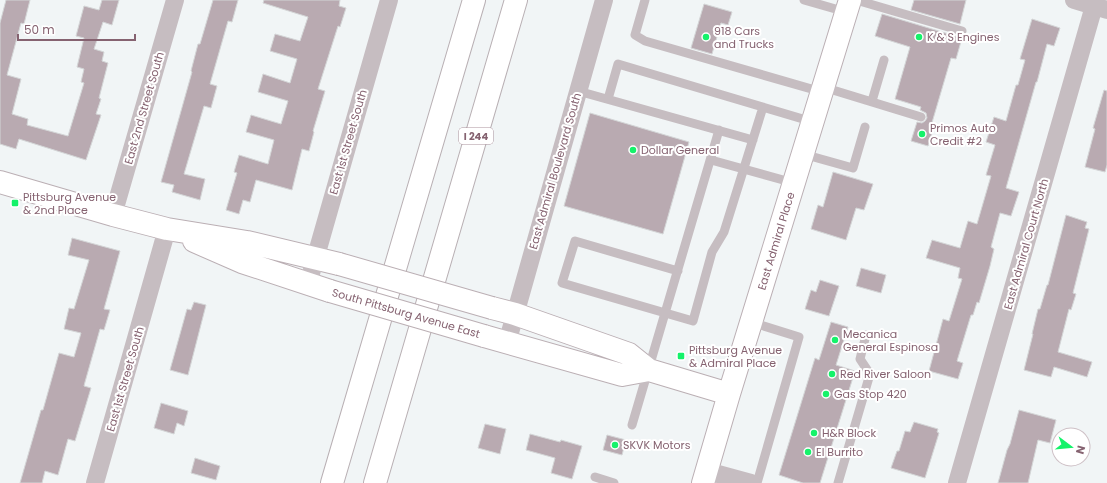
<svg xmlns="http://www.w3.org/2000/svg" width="1107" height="483" font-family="Poppins,sans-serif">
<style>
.building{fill:#b9aab1;stroke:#d4d6d7}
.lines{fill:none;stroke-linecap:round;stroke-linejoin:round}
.secondary-casing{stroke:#bbafb4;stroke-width:24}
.highway-casing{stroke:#b9b0b4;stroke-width:24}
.lane{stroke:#c6bdc1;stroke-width:9}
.street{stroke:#c6bdc1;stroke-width:18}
.secondary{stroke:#fff;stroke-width:22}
.highway{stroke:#fff;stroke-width:22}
.secondary-bridge-casing{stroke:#bbafb4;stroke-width:24;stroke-linecap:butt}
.secondary-bridge{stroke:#fff;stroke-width:22}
.poi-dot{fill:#15f26a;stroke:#fff;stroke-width:1.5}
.labels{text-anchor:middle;stroke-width:4;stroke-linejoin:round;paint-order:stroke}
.shield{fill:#fff;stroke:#aa919b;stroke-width:1}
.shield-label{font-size:10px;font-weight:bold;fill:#856270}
.poi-label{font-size:11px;fill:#856270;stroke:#fff;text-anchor:start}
.street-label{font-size:11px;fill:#856270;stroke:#fff}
</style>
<rect width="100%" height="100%" fill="#f1f5f6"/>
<path class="building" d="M6,0h24l-6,24 -3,-1 -14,52 14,4 -9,35 16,5 -1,6 41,11 16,-53 -3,-1 3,-13 -7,-2 7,-29 -8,-2 8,-30 15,4 3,-10h17l-7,25 -9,-3 -9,27 10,3 -2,9 6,2 -9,35 2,1 -5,15 5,1 -15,45 -67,-21 -3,10 -16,-5v-121z
M213,0h25l-6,22 -4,-1 -18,63 7,2 -6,22 -7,-2 -20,68 21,5 -5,21 -28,-8 2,-7 -13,-3 31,-110 -1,-1 7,-27h2z
M264,0h76l-1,6 7,2 -6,19 -2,-1 -20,63 7,2 -12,40 1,1 -5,19 -7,-2 -10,41 -36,-10 -6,22 -7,-2 -4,14 -13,-4 11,-37 -3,-1 5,-17 29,9 6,-24 -28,-8 5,-17 30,9 7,-23 -30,-9 5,-18 27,9 7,-24 -27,-8 5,-17 25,7 8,-24 -45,-14z
M914,0h52l-6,24 -49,-14z
M704,4l28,8 -4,13 -7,-2 -9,31 -21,-6z
M882,14l80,24 -6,21 -5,-1 -20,68 3,1 -6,19 -17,-5 6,-19 5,1 3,-2 2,-3 -1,-5 -6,-3 1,-3 -26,-8 15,-52 -35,-11z
M1032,19l28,9 -6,18 -7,-2 -10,38h-1l-30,106 13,4 -8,24 -11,-3 -9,34 3,2 -4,17 -11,37 -2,-1 -4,13h-2l-14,46 6,2 -5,16 -29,-8 14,-52 6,2 13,-42 -4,-1 2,-10 -34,-10 6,-18 28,8 8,-27 9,3 14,-48 -5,-1 9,-30 -9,-3 8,-25 12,4 10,-36h2l7,-25 -5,-1z
M1104,90l3,1v74l-2,7 -20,-5 10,-38 -2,-1z
M590,113l99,29 -26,92 -99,-28z
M833,172l40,12 -9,26 -8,-2 -10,32 -35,-11 7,-24 5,2z
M1066,215l21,7 -2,6 4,1 -16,64 3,1 -5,16 -2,-1 -11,43 34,10 -5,15 -33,-10 -3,10 -27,-7 9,-36h-1l6,-25h2l7,-24h1z
M72,238l48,13 -16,58 6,1 -6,20 -4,-1 -15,53 -1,4 7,2 -16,53 -7,-2 -10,36 -13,-4 -3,12h-22l21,-73h2l16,-57 15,4 7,-24 -17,-4 5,-21 5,1 15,-49 -21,-5z
M861,268l25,7 -5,18 -25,-7z
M820,280l19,6 -10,30 -24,-7 6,-19 5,2z
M194,302l12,3 -18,70 -18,-5 17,-61 4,1z
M831,322l17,5 -12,38 19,6 -35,112h-17l-24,-8 36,-117 4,2z
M161,403l27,8 -4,15 -7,-3 -3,11 -20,-6z
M1019,410l37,10 -6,23 -12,-3 -10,43h-30l9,-33 3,-6z
M914,422l24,7 -1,3 2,1 -14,45 -34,-10 6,-17h2l6,-20 5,1z
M485,424l21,5 -6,25 -22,-6z
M530,434l30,8 1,-2 21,6 -10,33 -21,-6 4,-15 -29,-8z
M607,435l19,5 -4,15 -19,-5z
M195,458l25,8 -4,14 -25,-7z"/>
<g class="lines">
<defs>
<path id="secondary" d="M0,182l113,33 54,14 80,13 92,22
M194,241l48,21 88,29
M492,308l23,6 114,40 20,16 80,24
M484,336l138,39 27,-5
M703,483l26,-89 121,-394"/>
<path id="highway" d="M332,483l142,-483
M375,483l141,-483"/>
</defs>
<use href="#secondary" class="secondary-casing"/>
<use href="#highway" class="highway-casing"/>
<path class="lane" d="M645,0l-10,35 10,6 177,51
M804,0l42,12
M856,0l106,31
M823,87l98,30
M578,91l175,49
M608,99l10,-35 195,58
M872,101l12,-41
M803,154l50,14 12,-41
M711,160l83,23
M678,271l-103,-30 -13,42 131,38 19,-69 12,-20 39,-125
M751,322l48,15 -42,146
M632,425l87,-295
M595,477l19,6
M838,483l32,-109 -10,-15 6,-24"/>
<path class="street" d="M1074,0l33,10
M113,215l62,-215
M308,284l81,-284
M507,343l97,-343
M707,471l44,12
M95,483l72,-254
M957,483l137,-477"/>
<use href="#secondary" class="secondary"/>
<use href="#highway" class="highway"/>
<defs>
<path id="secondary-bridge" d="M339,264l153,44
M330,291l154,45"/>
</defs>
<use href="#secondary-bridge" class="secondary-bridge-casing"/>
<use href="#secondary-bridge" class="secondary-bridge"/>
</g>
<g class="poi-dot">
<circle cx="706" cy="37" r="4"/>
<circle cx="919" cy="37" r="4"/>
<circle cx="922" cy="134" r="4"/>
<circle cx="633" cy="150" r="4"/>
<rect x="11" y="199" width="8" height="8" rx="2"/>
<circle cx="835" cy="340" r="4"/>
<rect x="677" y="352" width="8" height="8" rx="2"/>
<circle cx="832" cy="374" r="4"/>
<circle cx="826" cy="394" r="4"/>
<circle cx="814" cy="433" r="4"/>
<circle cx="615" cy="445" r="4"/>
<circle cx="808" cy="452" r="4"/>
</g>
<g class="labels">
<rect class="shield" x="459" y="128" width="34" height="16" rx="3"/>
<g class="shield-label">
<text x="476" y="140">I 244</text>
</g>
<g class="poi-label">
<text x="714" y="35">918 Cars<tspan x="714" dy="13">and Trucks</tspan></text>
<text x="927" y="41">K &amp; S Engines</text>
<text x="930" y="132">Primos Auto<tspan x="930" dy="13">Credit #2</tspan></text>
<text x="641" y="154">Dollar General</text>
<text x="23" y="201">Pittsburg Avenue<tspan x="23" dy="13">&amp; 2nd Place</tspan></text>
<text x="843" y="338">Mecanica<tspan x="843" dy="13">General Espinosa</tspan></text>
<text x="689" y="354">Pittsburg Avenue<tspan x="689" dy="13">&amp; Admiral Place</tspan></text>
<text x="840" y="378">Red River Saloon</text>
<text x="834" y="398">Gas Stop 420</text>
<text x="822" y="437">H&amp;R Block</text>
<text x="623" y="449">SKVK Motors</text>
<text x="816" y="456">El Burrito</text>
</g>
<g class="street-label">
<text transform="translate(144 108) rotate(-74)" y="4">East 2nd Street South</text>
<text transform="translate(348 142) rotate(-74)" y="4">East 1st Street South</text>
<text transform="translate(555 171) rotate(-74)" y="4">East Admiral Boulevard South</text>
<text transform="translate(776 241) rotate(-73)" y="4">East Admiral Place</text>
<text transform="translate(1026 244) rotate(-74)" y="4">East Admiral Court North</text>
<text transform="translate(406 313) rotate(16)" y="4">South Pittsburg Avenue East</text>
<text transform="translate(125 379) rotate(-74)" y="4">East 1st Street South</text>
</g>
</g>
<g transform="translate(1071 447) rotate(106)"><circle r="19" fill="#ffffff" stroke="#cec0c6"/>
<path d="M0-3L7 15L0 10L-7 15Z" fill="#15f26a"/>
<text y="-6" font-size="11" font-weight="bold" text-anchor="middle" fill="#856270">N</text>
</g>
<path d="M18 34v6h117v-6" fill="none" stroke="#856270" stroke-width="2"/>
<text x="24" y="34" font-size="12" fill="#856270" stroke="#ffffff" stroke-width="3" paint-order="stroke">50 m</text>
</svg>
